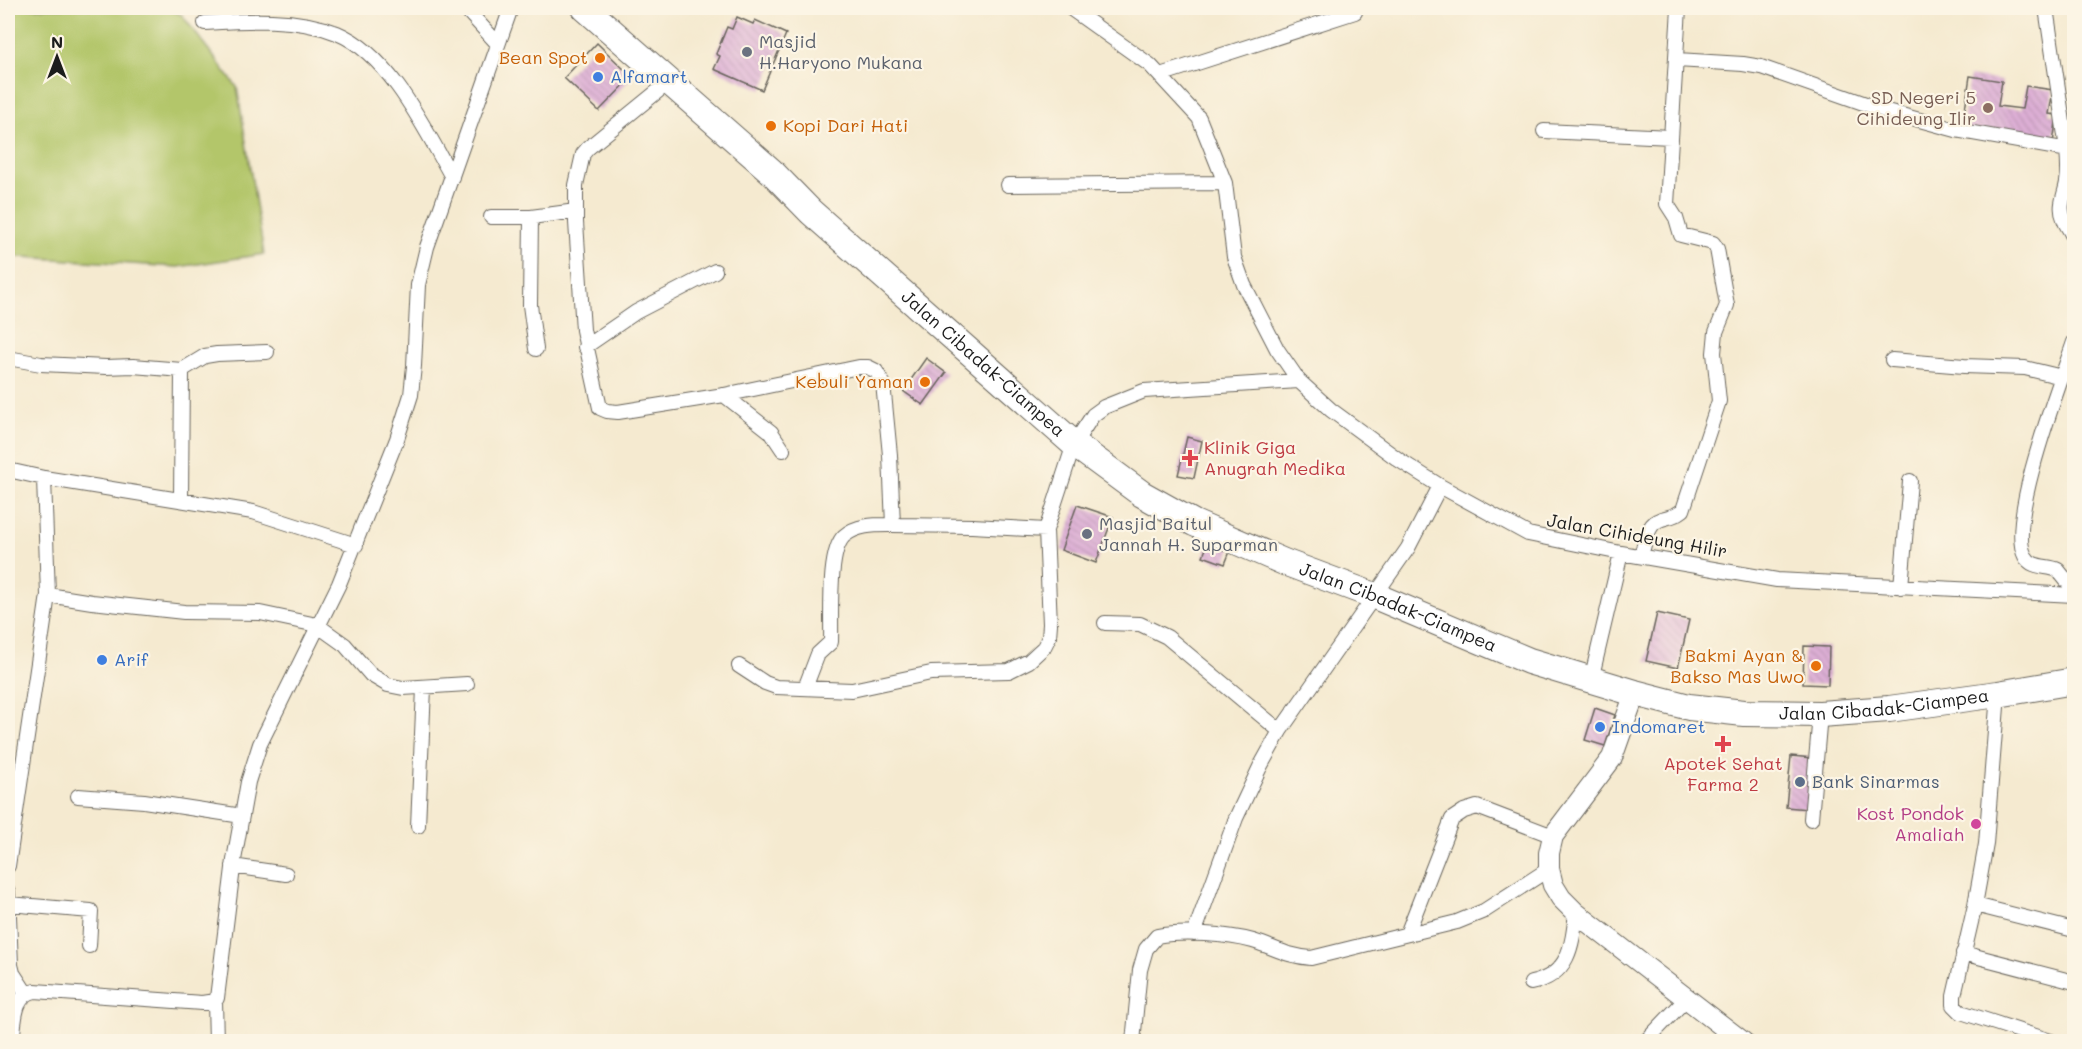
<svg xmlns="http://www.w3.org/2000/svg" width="2082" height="1049" font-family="Mali,sans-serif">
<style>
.green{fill:#b3c66a;stroke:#687143;stroke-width:1.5}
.building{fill:url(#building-back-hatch)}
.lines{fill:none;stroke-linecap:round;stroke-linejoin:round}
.street-casing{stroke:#68645b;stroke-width:16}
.secondary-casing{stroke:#68645b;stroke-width:22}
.highway-casing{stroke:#68645b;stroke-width:28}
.street{stroke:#fff;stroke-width:14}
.secondary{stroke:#fff;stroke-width:20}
.highway{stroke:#fff;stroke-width:26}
.worship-dot{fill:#6b7280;stroke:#fcf5e5;stroke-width:2}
.food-dot{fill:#e8710a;stroke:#fcf5e5;stroke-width:2}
.shop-dot{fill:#3f7fe0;stroke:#fcf5e5;stroke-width:2}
.education-dot{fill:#8d6e63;stroke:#fcf5e5;stroke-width:2}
.health-dot{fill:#e0444e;stroke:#fcf5e5;stroke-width:2}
.service-dot{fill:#5c6f8a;stroke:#fcf5e5;stroke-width:2}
.hotel-dot{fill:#d1479c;stroke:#fcf5e5;stroke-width:2}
.labels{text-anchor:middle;stroke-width:4.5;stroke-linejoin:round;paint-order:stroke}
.worship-label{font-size:18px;fill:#5b616d;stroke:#fcf5e5;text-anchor:start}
.food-label{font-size:18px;fill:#c56008;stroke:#fcf5e5;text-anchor:end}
.shop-label{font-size:18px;fill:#366cbe;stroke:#fcf5e5;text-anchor:start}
.education-label{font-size:18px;fill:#785e54;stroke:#fcf5e5;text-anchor:end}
.street-label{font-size:18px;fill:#1c1c1c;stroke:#fcf5e5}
.health-label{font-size:18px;fill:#be3a42;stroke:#fcf5e5;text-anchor:start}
.service-label{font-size:18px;fill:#4e5e75;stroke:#fcf5e5;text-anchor:start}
.hotel-label{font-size:18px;fill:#b23c85;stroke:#fcf5e5;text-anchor:end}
</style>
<defs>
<pattern id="building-back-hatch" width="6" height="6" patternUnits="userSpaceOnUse" patternTransform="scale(1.5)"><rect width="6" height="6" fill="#ddafd5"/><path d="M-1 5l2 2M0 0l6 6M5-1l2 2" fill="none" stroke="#bd96b6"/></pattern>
</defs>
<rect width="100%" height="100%" fill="#fcf5e5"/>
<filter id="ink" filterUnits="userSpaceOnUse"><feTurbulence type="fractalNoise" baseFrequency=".0167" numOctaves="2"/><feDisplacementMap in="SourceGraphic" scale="12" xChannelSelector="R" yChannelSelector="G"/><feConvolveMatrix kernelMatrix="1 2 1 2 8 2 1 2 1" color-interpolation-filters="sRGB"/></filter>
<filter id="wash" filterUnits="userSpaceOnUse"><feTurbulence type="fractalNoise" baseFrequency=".008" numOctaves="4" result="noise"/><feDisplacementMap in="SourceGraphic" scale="24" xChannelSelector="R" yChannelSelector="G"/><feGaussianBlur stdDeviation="1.35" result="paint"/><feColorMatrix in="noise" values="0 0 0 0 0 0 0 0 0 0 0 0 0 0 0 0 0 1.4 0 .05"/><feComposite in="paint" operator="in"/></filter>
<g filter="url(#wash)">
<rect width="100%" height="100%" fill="#f5ead0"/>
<path class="green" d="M8,8h159l15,7 55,72 27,167 -86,13 -170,-11z"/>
<g id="blocks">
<path class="building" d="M737,17l16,7 2,-4 31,14 -24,56 -48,-21 6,-13 -4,-2 11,-27 5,2z
M597,43l35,34 -33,34 -35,-33z
M1970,76l32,5 -4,25 24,3 4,-23 27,4 -4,24 8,1 -4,28 -91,-14z
M926,358l20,15 -23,32 -20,-14z
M1187,437l15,4 -8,37 -16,-3z
M1077,505l36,12 -17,46 -35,-13z
M1209,541l22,8 -6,15 -22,-8z
M1657,613l32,7 -11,48 -32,-7z
M1804,646l25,1 -1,38 -25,-1z
M1595,708l20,7 -10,31 -20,-6z
M1791,756l22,2 -5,51 -22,-2z"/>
</g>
</g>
<g filter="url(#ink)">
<use href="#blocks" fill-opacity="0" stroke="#68645b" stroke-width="1.5"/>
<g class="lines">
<defs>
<path id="street" d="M465,8l33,36
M1070,8l80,57 49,53 26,65 9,74 10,28 33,64 22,32 32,29 68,50 41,26 88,48 93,19 156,27 297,15
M2046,8l21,141c1,11 2,22 0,33 -2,13 -9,24 -3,37 2,7 8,13 10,21
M205,23c43,-3 91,-6 132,10 53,22 88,96 115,144
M1677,60l66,4 18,3 122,43 73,20 118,21
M1160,75l195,-63
M669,82l-81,66 -5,6 -7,31v37l7,108 17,78 7,3 11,1 106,-17 135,-28h9l8,4 7,12 7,72 3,70 79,1 74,4
M1544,131l127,6
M1008,185l217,-2
M491,217h40
M2074,342c-13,39 -68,180 -49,214 7,13 22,9 33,14l16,20
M585,347l51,-35 79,-41
M536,349l-6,-44 1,-88 45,-6
M8,358l33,6 65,3 27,-1 49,4 23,-14 12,-2 50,-2
M1892,360l72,6 61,2 37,9
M724,395l47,37 12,18
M8,470l36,8 209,34 103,33
M181,500l1,-130
M1641,556c3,-10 6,-30 16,-35 11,-6 13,-1 26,-11l36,-109 -5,-48 2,-21 11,-27 -10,-56 -4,-6 -32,-8 -5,-17 -9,-14 12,-196
M1901,587l9,-106
M48,595l44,7 92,10 76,1 57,12 28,20 26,30 17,10 15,3 64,-4
M1105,623l35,1 27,13 113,94
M739,666l26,17 11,4 76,3 79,-17 78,-2 20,-10 15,-14 5,-10 1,-13 -4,-94 28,-86 19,-29 11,-8 40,-16 155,-10
M1591,680l30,-127
M805,688l13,-34 13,-12c1,-23 -4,-90 13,-106 13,-12 33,-11 49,-11
M1998,694l-12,150 -11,61 -21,91v9l7,7 93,30
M78,796l66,5 98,15
M1811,819l9,-105
M418,826l6,-138
M8,866l40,-271 -4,-117
M233,866l53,8
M8,892l3,73 2,8 13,20
M9,904l82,7 -2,35
M1975,905l99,25
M1194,934l42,-116 24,-51 20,-36 128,-183 32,-62
M1407,934l45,-115 12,-8 13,-4 76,29
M1963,953l111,29
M1531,983c38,-8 41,-36 45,-70
M215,1001l1,41
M12,1042c3,-20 1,-47 23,-51l167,12 13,-2 2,-3 17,-138 14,-78 12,-38 79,-160 58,-145 14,-44 3,-29 4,-81 9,-38 84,-239
M1133,1042l7,-72 6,-21 11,-13c25,-5 71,-2 96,5 23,7 33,15 58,17l146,-36 27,-11 65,-42
M1645,1042l42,-44"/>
<path id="secondary" d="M1635,693l-23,65 -59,78 -4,17v16l4,16 8,13 15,15 167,129"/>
<g id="highway">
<path id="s1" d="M585,8l186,163 40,41 263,232 68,50 52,29 90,39 91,34 154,65 106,32 54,14 55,6 76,1 69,-5 109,-15 76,-13"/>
</g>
</defs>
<use href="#street" class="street-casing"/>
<use href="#secondary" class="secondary-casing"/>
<use href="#highway" class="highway-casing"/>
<use href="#street" class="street"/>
<use href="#secondary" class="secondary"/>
<use href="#highway" class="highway"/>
</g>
</g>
<g class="worship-dot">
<circle cx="747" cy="52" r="6"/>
<circle cx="1087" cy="534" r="6"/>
</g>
<g class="food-dot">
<circle cx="600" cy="58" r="6"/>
<circle cx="771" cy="126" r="6"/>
<circle cx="925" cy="382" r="6"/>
<circle cx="1816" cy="666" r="6"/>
</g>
<g class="shop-dot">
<circle cx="598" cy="77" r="6"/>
<circle cx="102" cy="660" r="6"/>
<circle cx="1600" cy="727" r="6"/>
</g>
<circle class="education-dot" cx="1988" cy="108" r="6"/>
<g class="health-dot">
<path d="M1187 449h6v6h6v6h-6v6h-6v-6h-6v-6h6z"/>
<path d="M1720 735h6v6h6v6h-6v6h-6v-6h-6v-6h6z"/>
</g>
<circle class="service-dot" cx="1800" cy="782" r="6"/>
<circle class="hotel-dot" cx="1976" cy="824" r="6"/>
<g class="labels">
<g class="worship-label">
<text x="759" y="48">Masjid<tspan x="759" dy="21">H.Haryono Mukana</tspan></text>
<text x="1099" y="530">Masjid Baitul<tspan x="1099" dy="21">Jannah H. Suparman</tspan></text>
</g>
<g class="food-label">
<text x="588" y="64">Bean Spot</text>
<text x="783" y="132" text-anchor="start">Kopi Dari Hati</text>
<text x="913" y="388">Kebuli Yaman</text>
<text x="1804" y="662">Bakmi Ayan &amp;<tspan x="1804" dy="21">Bakso Mas Uwo</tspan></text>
</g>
<g class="shop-label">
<text x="610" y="83">Alfamart</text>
<text x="114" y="666">Arif</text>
<text x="1612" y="733">Indomaret</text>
</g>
<g class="education-label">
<text x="1976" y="104">SD Negeri 5<tspan x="1976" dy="21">Cihideung Ilir</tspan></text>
</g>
<g class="street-label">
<text dy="6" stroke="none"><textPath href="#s1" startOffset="534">Jalan Cibadak-Ciampea</textPath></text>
<text transform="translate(1637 536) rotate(10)" y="6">Jalan Cihideung Hilir</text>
<text dy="6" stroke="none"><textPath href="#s1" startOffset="1020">Jalan Cibadak-Ciampea</textPath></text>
<text dy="6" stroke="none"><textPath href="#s1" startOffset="1524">Jalan Cibadak-Ciampea</textPath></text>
</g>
<g class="health-label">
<text x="1204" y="454">Klinik Giga<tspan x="1204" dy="21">Anugrah Medika</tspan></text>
<text x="1723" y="770" text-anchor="middle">Apotek Sehat<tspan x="1723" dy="21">Farma 2</tspan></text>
</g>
<g class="service-label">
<text x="1812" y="788">Bank Sinarmas</text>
</g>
<g class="hotel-label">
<text x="1964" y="820">Kost Pondok<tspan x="1964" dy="21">Amaliah</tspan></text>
</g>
</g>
<rect width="2082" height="1049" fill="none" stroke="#fcf5e5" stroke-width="30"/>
<g transform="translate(57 57)" stroke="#fcf5e5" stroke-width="4.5" paint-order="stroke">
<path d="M0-4.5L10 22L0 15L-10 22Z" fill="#1c1c1c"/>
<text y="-9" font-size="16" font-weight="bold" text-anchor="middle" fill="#1c1c1c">N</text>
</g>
</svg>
